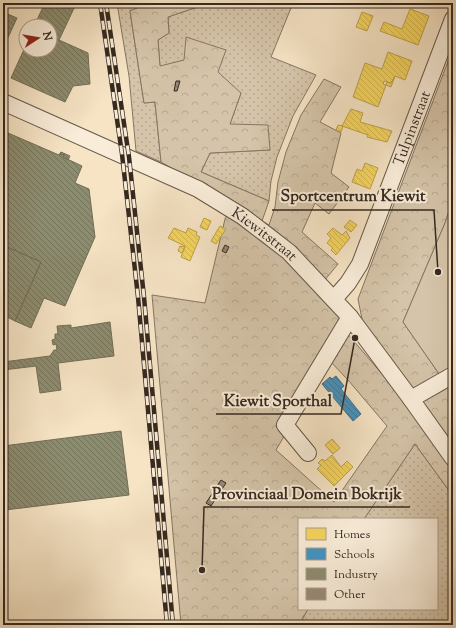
<svg xmlns="http://www.w3.org/2000/svg" width="456" height="628" font-family="'Sorts Mill Goudy',serif">
<style>
.grass{fill:url(#grass-dots);stroke:#857664}
.forest{fill:url(#forest-crowns);stroke:#857664;fill-rule:evenodd}
.pitch{fill:#d5c4a9;stroke:#857664}
.homes{fill:url(#homes-back-hatch);stroke:#bca14a}
.schools{fill:url(#schools-back-hatch);stroke:#3f7392}
.industry{fill:url(#industry-back-hatch);stroke:#726e57}
.building{fill:url(#building-back-hatch);stroke:#352920}
.lines{fill:none;stroke-linecap:round;stroke-linejoin:round}
.minor-casing{stroke:#655849;stroke-width:18}
.minor{stroke:#f9edd9;stroke-width:16}
.rail-casing{stroke:#352920;stroke-width:4.5}
.rail{stroke:#f9edd9;stroke-width:3;stroke-dasharray:9;stroke-linecap:butt}
.labels{text-anchor:middle;stroke-width:4;stroke-linejoin:round;paint-order:stroke}
.street-label{font-size:15px;fill:#352920;stroke:#f9edd9}
.leader{fill:none;stroke:#352920;stroke-width:1.5}
.callout-dot{fill:#352920;stroke:#f9edd9;stroke-width:1.5}
.callout-label{font-size:16px;text-anchor:middle;font-weight:bold;fill:#352920;stroke:#f9edd9;stroke-width:4;stroke-linejoin:round;paint-order:stroke}
</style>
<defs>
<pattern id="grass-dots" width="8" height="8" patternUnits="userSpaceOnUse"><rect width="8" height="8" fill="#d5c4a9"/><path d="M2 2h.1M6 6h.1" fill="none" stroke="#b7a891" stroke-width="1.8" stroke-linecap="round"/></pattern>
<pattern id="forest-crowns" width="20" height="18" patternUnits="userSpaceOnUse"><rect width="20" height="18" fill="#d5c4a9"/><path d="M2 6a3 3 0 1 1 6 0M12 15a3 3 0 1 1 6 0" fill="none" stroke="#b7a891"/></pattern>
<pattern id="homes-back-hatch" width="6" height="6" patternUnits="userSpaceOnUse"><rect width="6" height="6" fill="#f6d55c"/><path d="M-1 5l2 2M0 0l6 6M5-1l2 2" fill="none" stroke="#d4b750"/></pattern>
<pattern id="schools-back-hatch" width="6" height="6" patternUnits="userSpaceOnUse"><rect width="6" height="6" fill="#4393c3"/><path d="M-1 5l2 2M0 0l6 6M5-1l2 2" fill="none" stroke="#39789e"/></pattern>
<pattern id="industry-back-hatch" width="6" height="6" patternUnits="userSpaceOnUse"><rect width="6" height="6" fill="#8c8c6e"/><path d="M-1 5l2 2M0 0l6 6M5-1l2 2" fill="none" stroke="#73725a"/></pattern>
<pattern id="building-back-hatch" width="6" height="6" patternUnits="userSpaceOnUse"><rect width="6" height="6" fill="#998a76"/><path d="M-1 5l2 2M0 0l6 6M5-1l2 2" fill="none" stroke="#7e7160"/></pattern>
</defs>
<rect width="100%" height="100%" fill="#f6e4c5"/>
<filter id="stains"><feTurbulence type="fractalNoise" baseFrequency=".005" numOctaves="4"/><feColorMatrix values="0 0 0 0 .2 0 0 0 0 .09 0 0 0 0 .02 0 0 0 .5 -.17"/></filter>
<radialGradient id="worn" r=".72"><stop offset=".6" stop-color="#630" stop-opacity="0"/><stop offset="1" stop-color="#630" stop-opacity=".3"/></radialGradient>
<path class="grass" d="M117,3h32l-19,8 14,92 11,-1 6,60 -25,-11 -7,-75z
M209,3h84l-22,54 45,18 -23,41 -16,41 -6,24 -2,20 -68,-29 9,-19 60,-3 -40,-26 11,-31 -57,-33 -24,7 -2,-27 11,-7 -1,-16z
M415,444l38,52v129h-154l9,-16h129v-90h-73z"/>
<path class="forest" d="M149,3h60l-41,14 1,16 -11,7 2,26 24,-6 2,-23 40,13 -8,22 23,21 -11,31 38,1 2,25 -60,3 -9,19 68,29 -7,20 7,4 6,-18 3,-25 8,-30 15,-37 23,-36 17,8 -21,35 21,11 -10,40 18,14 -20,27 -14,-11 -13,29 36,32 -14,17 11,12 11,39 66,77 41,58v29l-38,-52 -51,75h-65v90h9l-9,16h-118l-29,-330 53,8 20,-84 7,-15 -71,-42 -6,-60 -11,1 -14,-92zM329,360l19,20 39,46 -53,76 -58,-52z
M453,48v152l-8,23 -42,99 50,72v55l-90,-125 -5,-25z"/>
<path class="pitch" d="M453,200v194l-50,-72 42,-99z"/>
<path class="homes" d="M410,9l19,7 -11,29 -38,-14 4,-9 18,7z
M362,12l11,4 -6,15 -11,-4z
M388,52l24,9 -7,19 -10,-4 -4,7 -7,-2 -1,3 3,1 -8,22 -25,-10 12,-34 17,6z
M395,76l-4,11 -5,-2 1,-3 4,1z
M351,109l12,4 -3,9 32,9 -5,11 -20,-5 1,-2 -26,-9z
M338,125l5,1 -2,6 -5,-2z
M365,163l13,5 -8,21 -18,-7 5,-13 5,2z
M204,218l7,3 -4,9 -7,-3z
M350,220l7,5 -6,7 -7,-5z
M220,226l6,3 -10,15 -5,-3z
M174,228l12,5 2,-5 9,4 -1,3 4,2 -10,24 -9,-4 4,-11 -17,-8z
M333,228l9,7 4,-4 4,7 -14,17 -5,-5 2,-2 -6,-5 4,-5 -4,-4z
M180,246l5,1 -3,6 -4,-2z
M332,439l8,9 -7,6 -8,-9z
M332,455l9,12 6,-6 6,6 -19,19 -17,-17 4,-4 -3,-2 4,-4 3,2z"/>
<path class="schools" d="M336,376l8,10 -3,3 20,25 -8,7 -31,-37 8,-7 2,2z"/>
<path class="industry" d="M45,3l31,1 -17,36 29,13 2,31 -17,2 -8,16 -54,-24 15,-33v5h24v-24h-16z
M3,12l14,6 -12,26 -2,-1z
M8,133l51,22 2,-3 -1,2 4,1 -1,2 19,9 -7,17 14,6 6,48 -30,69 -21,-8 -13,30 -16,-7 26,-59 -36,-16 2,-6 -4,-2v-93z
M61,152l9,4 -2,4 -5,-3 1,-2 -4,-1z
M3,245l38,17 -26,59 -12,-6z
M110,322l4,34 -56,7 3,27 -21,3 -4,-27 -33,4v-8l47,-6 4,-6h3l-1,-6 -3,1 -1,-5 3,-1v-5h3l-1,-8 14,-1v3z
M121,431l8,64 -124,15 -2,-18v-46z"/>
<path class="building" d="M176,81h4l-3,10h-3z
M225,245l4,2 -3,6 -4,-2z
M221,480l5,3 -15,23 -5,-3z"/>
<g class="lines">
<defs>
<g id="minor">
<path id="s1" d="M3,102l195,87 44,27 25,19 22,17 61,65 61,82 42,59"/>
<path id="s2" d="M334,299l14,-16 12,-19 93,-245"/>
<path d="M411,399l42,-24"/>
<path d="M308,453l-23,-28 65,-108"/>
</g>
</defs>
<use href="#minor" class="minor-casing"/>
<use href="#minor" class="minor"/>
<defs>
<path id="rail" d="M100,3l22,151 16,143 29,328
M106,3l23,154 15,140 29,328"/>
</defs>
<use href="#rail" class="rail-casing"/>
<use href="#rail" class="rail"/>
</g>
<g class="labels">
<g class="street-label">
<text dy="5" stroke="none"><textPath href="#s2" startOffset="189">Tulpinstraat</textPath></text>
<text dy="5" stroke="none"><textPath href="#s1" startOffset="294">Kiewitstraat</textPath></text>
</g>
</g>
<path class="leader" d="M438 272L434 210H272M355 338L341 414H216M202 570L204 507H410"/>
<g class="callout-dot">
<circle cx="438" cy="272" r="4"/>
<circle cx="355" cy="338" r="4"/>
<circle cx="202" cy="570" r="4"/>
</g>
<g class="callout-label">
<text x="353" y="201">Sportcentrum Kiewit</text>
<text x="278" y="406">Kiewit Sporthal</text>
<text x="307" y="499">Provinciaal Domein Bokrijk</text>
</g>
<rect width="456" height="628" fill="none" stroke="#f6e4c5" stroke-width="16"/>
<rect x="4" y="4" width="448" height="620" fill="none" stroke="#352920" stroke-width="2"/>
<rect x="8" y="8" width="440" height="612" fill="none" stroke="#352920"/>
<rect x="298" y="518" width="140" height="92" fill="#f9edd9" stroke="#ab9f8f"/>
<rect x="306" y="528" width="20" height="12" fill="#f6d55c" stroke="#ab9f8f"/>
<text x="334" y="538" font-size="12" fill="#352920">Homes</text>
<rect x="306" y="548" width="20" height="12" fill="#4393c3" stroke="#ab9f8f"/>
<text x="334" y="558" font-size="12" fill="#352920">Schools</text>
<rect x="306" y="568" width="20" height="12" fill="#8c8c6e" stroke="#ab9f8f"/>
<text x="334" y="578" font-size="12" fill="#352920">Industry</text>
<rect x="306" y="588" width="20" height="12" fill="#998a76" stroke="#ab9f8f"/>
<text x="334" y="598" font-size="12" fill="#352920">Other</text>
<g transform="translate(38 38) rotate(78)"><circle r="19" fill="#f9edd9" stroke="#ab9f8f"/>
<path d="M0-3L7 15L0 10L-7 15Z" fill="#8f2418"/>
<text y="-6" font-size="11" font-weight="bold" text-anchor="middle" fill="#352920">N</text>
</g>
<rect width="100%" height="100%" filter="url(#stains)"/>
<rect width="100%" height="100%" fill="url(#worn)"/>
</svg>
